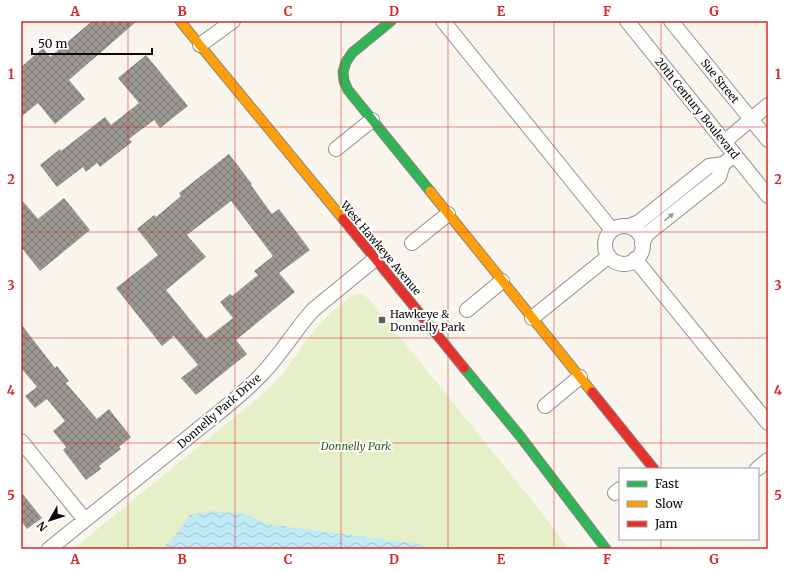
<svg xmlns="http://www.w3.org/2000/svg" width="789" height="570" font-family="Merriweather,serif">
<style>
.park{fill:#e5f0c9}
.water{fill:url(#water-waves)}
.building{fill:url(#building-cross-hatch);fill-rule:evenodd}
.lines{fill:none;stroke-linecap:round;stroke-linejoin:round}
.street-casing{stroke:#92908c;stroke-width:16}
.fast-casing{stroke:#888682;stroke-width:11}
.slow-casing{stroke:#888682;stroke-width:11}
.jam-casing{stroke:#888682;stroke-width:11}
.street{stroke:#fefefc;stroke-width:14}
.fast{stroke:#30b455;stroke-width:9}
.slow{stroke:#ff9f0a;stroke-width:9}
.jam{stroke:#e5322d;stroke-width:9}
.oneway{fill:#9c9c9b}
.grid{fill:none;stroke:#d62828;stroke-width:1;stroke-opacity:0.55}
.poi-dot{fill:#5e5c59;stroke:#fff;stroke-width:1.5}
.labels{text-anchor:middle;stroke-width:4;stroke-linejoin:round;paint-order:stroke}
.street-label{font-size:11px;fill:#0a0a0a;stroke:#fff}
.poi-label{font-size:11px;fill:#0a0a0a;stroke:#fff;text-anchor:start}
.park-label{font-size:11px;font-style:italic;fill:#306516;stroke:#fff}
.neatline{fill:none;stroke:#d62828;stroke-width:1.5}
.grid-label{font-size:13px;text-anchor:middle;font-weight:bold;fill:#d62828}
</style>
<defs>
<pattern id="water-waves" width="16" height="10" patternUnits="userSpaceOnUse"><rect width="16" height="10" fill="#bfeaf6"/><path d="M0 5q4-4 8 0t8 0" fill="none" stroke="#a3c7d2"/></pattern>
<pattern id="building-cross-hatch" width="8" height="8" patternUnits="userSpaceOnUse"><rect width="8" height="8" fill="#9b9893"/><path d="M0 0l8 8M0 8l8-8" fill="none" stroke="#7d7a76"/></pattern>
</defs>
<rect width="100%" height="100%" fill="#f9f5ec"/>
<path class="park" d="M355,294c6,-1 11,2 15,6l168,208 31,41h-496l190,-155 22,-23 21,-30 13,-16 14,-14 18,-15z"/>
<path class="water" d="M211,511l34,3 22,10 151,20 13,5h-270l14,-13 15,-21z"/>
<path class="building" d="M92,21h45l-68,59 16,19 -30,25 -17,-21 -17,14v-50l22,-19 7,9z
M146,55l42,51 -28,22 -6,-8 -25,19 3,3 -32,25 -3,-4 -11,9 -3,-5 -26,20 -17,-22 20,-16 1,2 44,-34 6,8 28,-22 -21,-25z
M229,154l23,30 -1,1 21,29 7,-5 31,41 -31,23 16,19 -59,48 11,14 -51,41 -15,-17 17,-13 -24,-29 -12,10 -46,-58 42,-33 -21,-26 17,-14 2,2 25,-21 -2,-3zM231,201l42,55 -19,15 4,4 -26,21 -2,-2 -10,8 13,16 -27,21 -40,-49 40,-33 -19,-22z
M64,198l26,32 -50,41 -19,-24v-48l17,20z
M21,324l34,44 2,-2 12,15 -3,2 31,36 12,-10 22,28 -12,10 2,2 -22,17 2,3 -15,11 -23,-30 3,-3 -13,-16 12,-10 -18,-22 -12,9 -10,-12 12,-9 -16,-19z
M21,492l21,26 -15,11 -6,-8z"/>
<g class="lines">
<defs>
<path id="street" d="M443,21l169,209
M627,21l141,175
M671,21l97,119
M200,45l33,-24
M724,142l44,-37
M336,149l36,-29
M629,226l10,-4 70,-56 14,-2 12,-9
M605 245a19 19 0 1 1 38 0a19 19 0 1 1-38 0Z
M412,243l36,-29
M642,244l5,-10 72,-57 4,-13
M635,259l133,164
M467,310l35,-29
M532,318l77,-62
M545,406l35,-29
M21,441l64,79
M757,469l11,-9
M615,493l5,-4
M49,549c47,-38 95,-76 142,-114 23,-19 48,-37 69,-59 20,-20 34,-45 53,-66l62,-51"/>
<path id="fast" d="M391,21l-39,32 -6,9 -3,10 1,9 4,9 82,101
M464,368l56,68 86,113"/>
<path id="slow" d="M180,21l163,198
M430,191l162,201"/>
<path id="jam" d="M343,219l121,149
M592,392l62,77"/>
</defs>
<use href="#street" class="street-casing"/>
<use href="#fast" class="fast-casing"/>
<use href="#slow" class="slow-casing"/>
<use href="#jam" class="jam-casing"/>
<use href="#street" class="street"/>
<use href="#fast" class="fast"/>
<use href="#slow" class="slow"/>
<use href="#jam" class="jam"/>
</g>
<defs><path id="oneway-solid" d="M-6-.8H1V-3.2L6.5 0L1 3.2V.8H-6Z"/></defs>
<use class="oneway" href="#oneway-solid" transform="translate(669 217) rotate(-39)"/>
<path class="grid" d="M128,21v528M235,21v528M341,21v528M448,21v528M554,21v528M661,21v448M21,127h747M21,232h747M21,338h747M21,443h747M661,539v10"/>
<rect class="poi-dot" x="378" y="316" width="8" height="8" rx="2"/>
<g class="labels">
<g class="street-label">
<text transform="translate(720 81) rotate(51)" y="4">Sue Street</text>
<text transform="translate(697 108) rotate(51)" y="4">20th Century Boulevard</text>
<text transform="translate(381 248) rotate(50)" y="4">West Hawkeye Avenue</text>
<text transform="translate(219 411) rotate(-41)" y="4">Donnelly Park Drive</text>
</g>
<g class="poi-label">
<text x="390" y="318">Hawkeye &amp;<tspan x="390" dy="13">Donnelly Park</tspan></text>
</g>
<g class="park-label">
<text x="356" y="450">Donnelly Park</text>
</g>
</g>
<rect width="789" height="570" fill="none" stroke="#ffffff" stroke-width="44"/>
<rect x="619" y="468" width="140" height="72" fill="#ffffff" stroke="#9d9d9d"/>
<rect x="627" y="481" width="20" height="6" fill="#30b455" stroke="#9d9d9d"/>
<text x="655" y="488" font-size="12" fill="#0a0a0a">Fast</text>
<rect x="627" y="501" width="20" height="6" fill="#ff9f0a" stroke="#9d9d9d"/>
<text x="655" y="508" font-size="12" fill="#0a0a0a">Slow</text>
<rect x="627" y="521" width="20" height="6" fill="#e5322d" stroke="#9d9d9d"/>
<text x="655" y="528" font-size="12" fill="#0a0a0a">Jam</text>
<g transform="translate(50 520) rotate(231)" stroke="#ffffff" stroke-width="3" paint-order="stroke">
<path d="M0-3L7 15L0 10L-7 15Z" fill="#0a0a0a"/>
<text y="-6" font-size="11" font-weight="bold" text-anchor="middle" fill="#0a0a0a">N</text>
</g>
<path d="M32 48v6h120v-6" fill="none" stroke="#0a0a0a" stroke-width="2"/>
<text x="38" y="48" font-size="12" fill="#0a0a0a" stroke="#ffffff" stroke-width="3" paint-order="stroke">50 m</text>
<rect x="22" y="22" width="745" height="526" class="neatline"/>
<g class="grid-label">
<text x="75" y="16">A</text>
<text x="182" y="16">B</text>
<text x="288" y="16">C</text>
<text x="394" y="16">D</text>
<text x="501" y="16">E</text>
<text x="607" y="16">F</text>
<text x="714" y="16">G</text>
<text x="11" y="79">1</text>
<text x="778" y="79">1</text>
<text x="11" y="184">2</text>
<text x="778" y="184">2</text>
<text x="11" y="290">3</text>
<text x="778" y="290">3</text>
<text x="11" y="395">4</text>
<text x="778" y="395">4</text>
<text x="11" y="500">5</text>
<text x="778" y="500">5</text>
<text x="75" y="564">A</text>
<text x="182" y="564">B</text>
<text x="288" y="564">C</text>
<text x="394" y="564">D</text>
<text x="501" y="564">E</text>
<text x="607" y="564">F</text>
<text x="714" y="564">G</text>
</g>
</svg>
